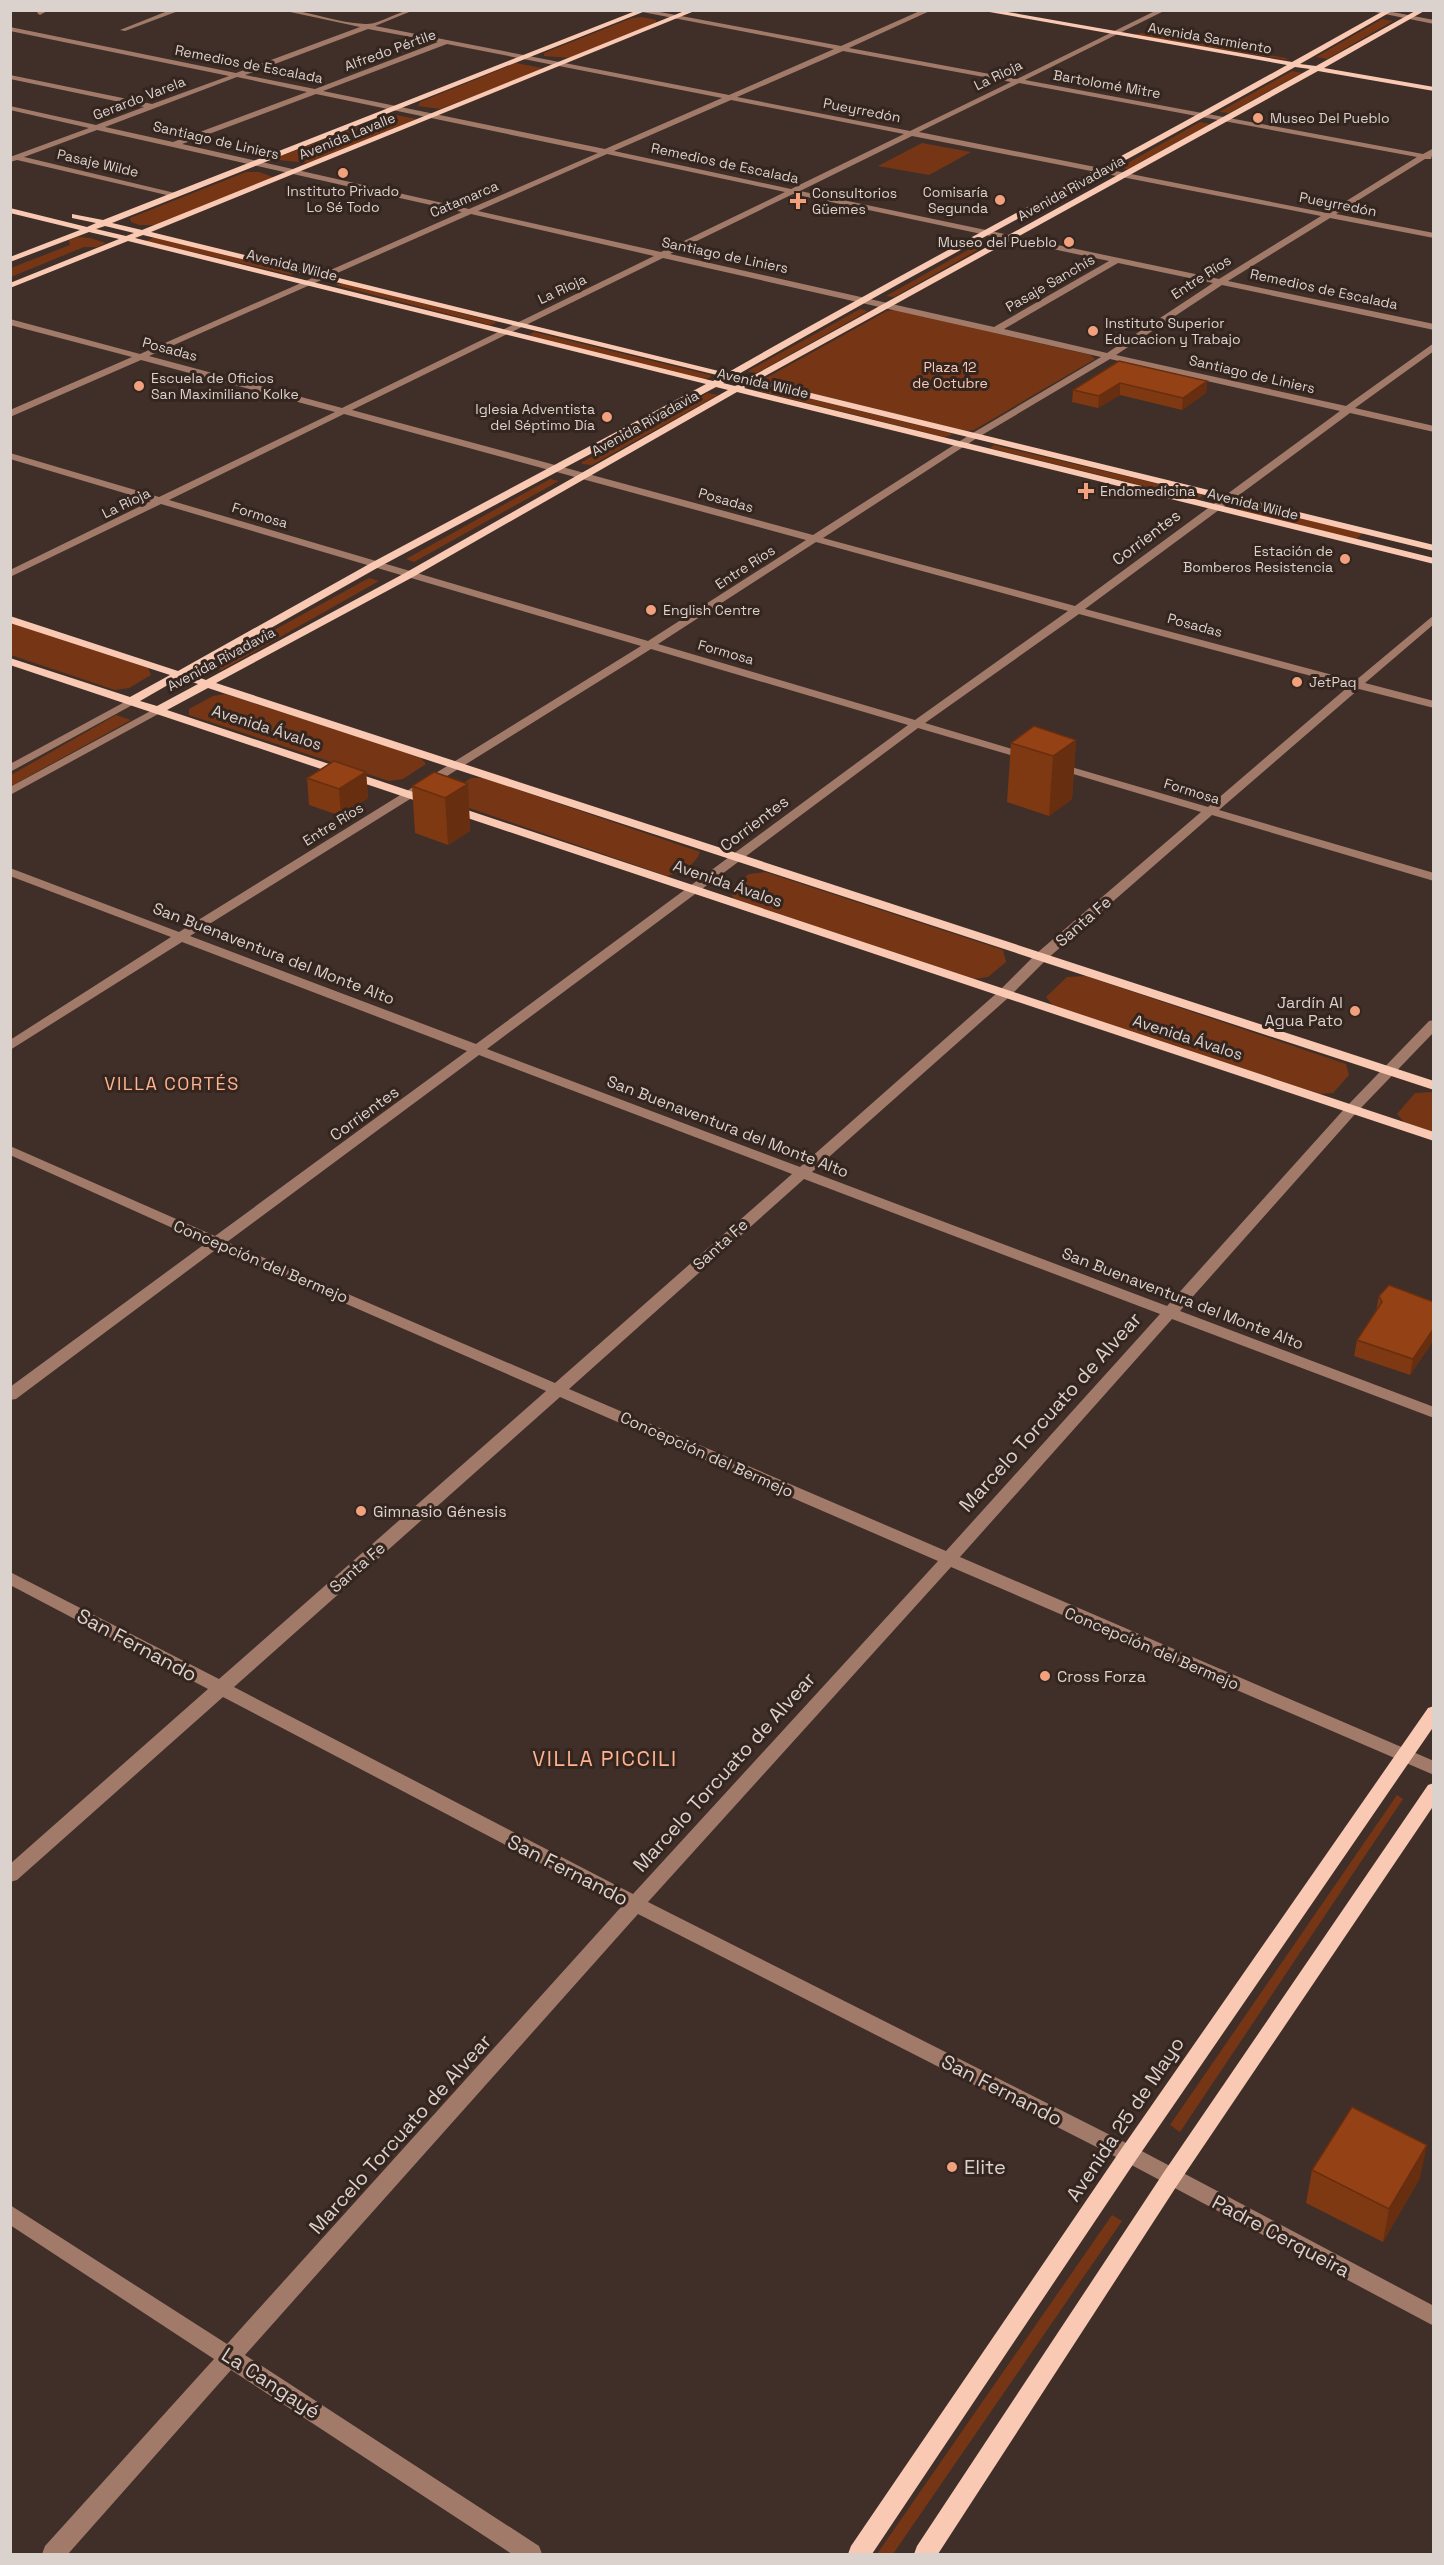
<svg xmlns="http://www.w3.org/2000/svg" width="1444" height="2565" font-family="'Space Grotesk',sans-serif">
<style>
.green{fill:#763615}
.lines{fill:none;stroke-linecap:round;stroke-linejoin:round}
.minor{fill:#a17a69;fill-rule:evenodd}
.major{fill:#f9c9b3;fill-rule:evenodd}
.wall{fill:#7e3812}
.shaded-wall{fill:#672e0f}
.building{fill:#934115;stroke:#672e0f;stroke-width:1.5}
.poi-dot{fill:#f1a17d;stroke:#34251f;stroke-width:2}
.labels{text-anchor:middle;stroke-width:6;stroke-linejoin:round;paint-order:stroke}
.far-street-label{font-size:14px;fill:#dbd1cd;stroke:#34251f}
.far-poi-label{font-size:14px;fill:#dbd1cd;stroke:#34251f;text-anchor:start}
.far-park-label{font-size:14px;fill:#f9c9b4;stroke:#34251f}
.street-label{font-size:16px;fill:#dbd1cd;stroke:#34251f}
.poi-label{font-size:16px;fill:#dbd1cd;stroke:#34251f;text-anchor:start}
.neighbourhood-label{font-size:18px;letter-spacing:1.5px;fill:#ffb391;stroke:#34251f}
.near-street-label{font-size:20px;fill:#dbd1cd;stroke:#34251f}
.near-poi-label{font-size:20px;fill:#dbd1cd;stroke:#34251f;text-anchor:start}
.near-neighbourhood-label{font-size:21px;letter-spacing:1.5px;fill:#ffb391;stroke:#34251f}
</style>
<rect width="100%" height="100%" fill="#3f2f28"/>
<path class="green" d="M642,17l14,3v3l-85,35 -27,-2v-3l88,-35z
M1382,19l11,2 -66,38 -11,-2z
M1141,33l145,25 2,2 -153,-25z
M516,63l26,5 -3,3 -99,38 -22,-3 2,-4z
M1292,71l10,2 -73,40 -10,-1z
M396,115l20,4 -1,2 -107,42 -29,-3 2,-4 106,-40z
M1200,122l10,2 -82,45 -9,-1z
M922,143l49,9 -42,23 -51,-9z
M246,172h13l14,5 -3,4 -112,44h-19l-8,-3 -1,-4z
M78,237l12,1 16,5 -9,4h-13l-73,30v-9l59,-23 -1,-5z
M155,237l141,36 -5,2 -145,-34z
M984,241l8,1 -98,55 -8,-1z
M343,283l153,39v1l-6,2 -155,-40z
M860,309l8,2 -111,62 -8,-1 -1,-1z
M895,310l195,45 5,4 -121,71 -9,1 -198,-49 -1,-4 121,-67z
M534,332l176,43 1,2 -9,3 -173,-45z
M766,388l184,45 2,2 -8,2 -185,-46z
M708,393l10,2 -126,70 -10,-1v-2z
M994,445l207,49 1,2 -5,3 -207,-51z
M550,479l9,2 -145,81 -8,-3z
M1250,506l113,27 -9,8 -114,-30 3,-4z
M369,578l10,3 -157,89 -13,-2 1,-3z
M11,623l137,45 3,7 -22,13 -14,2 -104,-35z
M225,694l195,63 6,7 -23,15 -14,2 -200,-66v-6l24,-13z
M116,715l15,5 -120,66v-11z
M471,778h13l216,74c-5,14 -19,20 -33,24l-218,-75 -5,-5z
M765,872l238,78 3,12 -18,15 -15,2 -239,-80 -5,-9 20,-16z
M1086,976l260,88 3,11 -16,18 -13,1 -267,-88 -7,-9 21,-20z
M1433,1092v40l-29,-10 -7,-8 18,-21z
M1397,1795l6,4 -223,333 -10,-7z
M1112,2215l10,6 -229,333h-16z"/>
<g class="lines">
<path class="minor" d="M49,10l-9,5 -3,-2 3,-3z
M170,10h11l-56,21 -5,-1z
M281,10c29,0 55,13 84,14 16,1 32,-14 49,-14l-39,16 354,69 105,-46 -202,-39h17l192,36 81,-36h10l-83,38 168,31 140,-69h9l-141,70 398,74 11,-6 -3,11h-6l-89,55 98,19v5l-104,-20 -102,63 206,43v6l-212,-45 -106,70 230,51 88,-63v8l-79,57 79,18v6l-84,-19 -265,196 270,72 79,-66v9l-69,59 69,18v7l-75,-19 -140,121 215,63v8l-222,-66 -165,144 -39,39 -196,174 355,134 179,-199 83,-86 5,-1v12l-78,81 -176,198 254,96v11l-262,-99 -212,238 474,204v14l-483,-208 -303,335 488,246 298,158v20l-312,-166 -484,-246 -393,441 294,191 3,8h-30l-281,-184 -163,184h-26l3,-8 169,-187 -204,-134v-20l217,139 395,-438 -399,-209 -206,183 -7,2v-18l198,-175 -198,-104v-13l209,107 327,-288 -328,-143 -202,151 -6,1v-13l196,-144 -196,-88v-9l205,90 252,-185 -285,-109 -172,108v-10l161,-103 -161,-61v-8l169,64 462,-286 -480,-142 -151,73v-7l141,-69 -141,-42v-6l149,44 176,-85 -194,-52 -131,57v-7l122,-53 -122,-32v-6l130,35 322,-142 -365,-82 -73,27 151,36v4l-158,-37 -7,2v-5l79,-29 -79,-18v-4l86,19 48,-18 -134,-28v-4l142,29 77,-28 -219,-45v-4l226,46 124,-46zM368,29l70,13 -123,47 -70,-14zM447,44l275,54 -117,51 -282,-58zM843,51l168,31 -101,49 -173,-34zM237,77l70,15 -134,50 -68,-15zM1019,83l398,74 -90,56 -408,-81zM316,94l282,59 -129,56 -287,-65zM731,100l173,34 -113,55 -177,-38zM912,136l409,80 -102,63 -419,-88zM607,154l178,38 -124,60 -183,-41zM793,194l316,67 -115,66 -324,-73zM471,214l183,42 -312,152 -193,-52zM663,258l438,99 -130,77 -158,101 -461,-125zM1118,263l95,20 -106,70 -103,-24zM1110,359l230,52 -265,195 -252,-68 154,-100zM344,414l462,126 -158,101 -479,-141zM816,542l252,69 -153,109 -257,-76zM1079,614l270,72 -141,121 -147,-43h-8v4l148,44 -164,141 -39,39 -198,175 -313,-118 431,-321 106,31h8v-4l-107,-32zM651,649l257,76 -432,319 -286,-108zM479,1055l313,119 -237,209 -328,-141zM804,1179l356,135 -214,237 -377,-162zM560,1397l378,164 -305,333 -399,-207z
M1365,10h17l52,10v4z
M132,698l6,3 -2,2 -126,69v-8z
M158,707l6,3 -2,2 -152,83v-8z"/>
<path class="major" d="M638,10h10l-536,213 30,7 545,-220h10l-546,222 576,141c185,-106 374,-204 560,-308l-309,-55h18l296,52 93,-52h9l-94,54 16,2 101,-56h9l-102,58 110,19v4l-116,-20 -560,309 676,165v6l-683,-167 -7,4 690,170v6l-697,-172 -324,185 -197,106 1218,398v9l-1226,-402 -41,22 1267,422v9l-1424,-476v-7l120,39 40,-22 -160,-52v-7l168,55 193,-108 335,-179 -578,-143 -118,47v-5l109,-44 -30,-7 -79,30v-5l70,-27 -70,-17v-5l77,19 9,-4 -24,-5v-4l31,6zM1295,67l15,2 -561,309 -12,-3c184,-106 372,-204 558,-308zM105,226l29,7 -8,3 -30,-7zM143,235l578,141 -8,5 -578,-143zM730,379l12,3 -7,4 -12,-3zM716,387l12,3 -323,183 -199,107 -17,-6 190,-107zM180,678l18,6 -41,22 -17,-5z
M1434,1706v20l-298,434 -264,394h-24l3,-8 271,-398 306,-440z
M1434,1783v22l-256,379 -240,370h-24l3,-8 247,-374 264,-387z"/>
</g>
<path class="wall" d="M1119,361l88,20 -1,12 -24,17 -62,-15 -22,13 -26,-6 1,-12z
M1076,740l-4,59 -23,17 -42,-14 4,-59z
M366,772l2,26 -27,18 -32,-11 -2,-27z
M468,784l2,47 -22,14 -33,-12 -3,-47z
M1379,1296l55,6v34l-1,5 -23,34 -56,-19 3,-16 19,-29z
M1312,2170l108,8 -37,64 -77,-39z"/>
<path class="shaded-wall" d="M1207,381l-1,12 -24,17 1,-12z
M1120,383v12l-22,13 1,-12z
M1076,740l-4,59 -23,17 4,-60z
M366,772l2,26 -27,18 -2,-27z
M468,784l2,47 -22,14 -3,-47z
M1434,1322l-1,19 -23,34 3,-16z
M1427,2145l-7,33 -37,64 6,-33z"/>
<path class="building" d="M1119,361l88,20 -24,17 -63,-15 -21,13 -26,-6z
M1034,726l42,14 -23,16 -42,-13z
M334,761l32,11 -27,17 -32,-11z
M434,772l34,12 -23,14 -33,-12z
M1389,1285l45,17v26l-21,31 -56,-19 25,-38 -3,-6z
M1352,2107l75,38 -38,64 -77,-39z"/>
<g class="poi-dot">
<circle cx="1258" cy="118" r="6"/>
<circle cx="343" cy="173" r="6"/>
<circle cx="1000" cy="200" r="6"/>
<path d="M795 192h6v6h6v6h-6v6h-6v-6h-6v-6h6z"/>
<circle cx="1069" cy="242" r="6"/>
<circle cx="1093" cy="331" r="6"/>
<circle cx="139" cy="386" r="6"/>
<circle cx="607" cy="417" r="6"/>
<path d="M1083 482h6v6h6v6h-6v6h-6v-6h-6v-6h6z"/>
<circle cx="1345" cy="559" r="6"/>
<circle cx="651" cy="610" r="6"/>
<circle cx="1297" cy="682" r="6"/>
<circle cx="1355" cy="1011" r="6"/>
<circle cx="361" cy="1511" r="6"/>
<circle cx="1045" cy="1676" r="6"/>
<circle cx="952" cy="2167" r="6"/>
</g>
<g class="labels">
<g class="far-street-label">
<text transform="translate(1210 38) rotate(10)" y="5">Avenida Sarmiento</text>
<text transform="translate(390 50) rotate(-20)" y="5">Alfredo Pértile</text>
<text transform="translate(249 64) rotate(11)" y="5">Remedios de Escalada</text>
<text transform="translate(998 75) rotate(-26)" y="5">La Rioja</text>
<text transform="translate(1107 84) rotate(10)" y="5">Bartolomé Mitre</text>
<text transform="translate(139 98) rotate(-21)" y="5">Gerardo Varela</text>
<text transform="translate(862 110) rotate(11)" y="5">Pueyrredón</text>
<text transform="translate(347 136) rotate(-22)" y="5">Avenida Lavalle</text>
<text transform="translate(216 140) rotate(13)" y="5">Santiago de Liniers</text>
<text transform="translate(98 163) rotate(13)" y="5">Pasaje Wilde</text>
<text transform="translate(725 163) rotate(12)" y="5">Remedios de Escalada</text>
<text transform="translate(1071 188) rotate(-29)" y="5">Avenida Rivadavia</text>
<text transform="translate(464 199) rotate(-23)" y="5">Catamarca</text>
<text transform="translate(1338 204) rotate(11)" y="5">Pueyrredón</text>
<text transform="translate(725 255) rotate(12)" y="5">Santiago de Liniers</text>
<text transform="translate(292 265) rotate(14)" y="5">Avenida Wilde</text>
<text transform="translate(1201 277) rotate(-33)" y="5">Entre Ríos</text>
<text transform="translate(1050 283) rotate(-30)" y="5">Pasaje Sanchís</text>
<text transform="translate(562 289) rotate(-25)" y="5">La Rioja</text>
<text transform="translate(1324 289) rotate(12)" y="5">Remedios de Escalada</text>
<text transform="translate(170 349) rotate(15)" y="5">Posadas</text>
<text transform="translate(1252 374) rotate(13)" y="5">Santiago de Liniers</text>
<text transform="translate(763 383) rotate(13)" y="5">Avenida Wilde</text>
<text transform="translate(645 423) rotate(-29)" y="5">Avenida Rivadavia</text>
<text transform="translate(726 500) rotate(16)" y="5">Posadas</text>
<text transform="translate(126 503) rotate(-26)" y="5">La Rioja</text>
<text transform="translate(1253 504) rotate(14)" y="5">Avenida Wilde</text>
<text transform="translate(260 515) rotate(17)" y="5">Formosa</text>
<text transform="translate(745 567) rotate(-33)" y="5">Entre Ríos</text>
<text transform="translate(1195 625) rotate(15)" y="5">Posadas</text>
<text transform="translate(726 652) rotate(16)" y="5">Formosa</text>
<text transform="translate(221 659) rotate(-28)" y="5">Avenida Rivadavia</text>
<text transform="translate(1192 791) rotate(17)" y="5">Formosa</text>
<text transform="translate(333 824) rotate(-32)" y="5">Entre Ríos</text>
</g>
<g class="far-poi-label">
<text x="1270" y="123">Museo Del Pueblo</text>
<text x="343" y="196" text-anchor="middle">Instituto Privado<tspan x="343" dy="16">Lo Sé Todo</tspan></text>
<text x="988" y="197" text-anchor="end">Comisaría<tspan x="988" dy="16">Segunda</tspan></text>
<text x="812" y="198">Consultorios<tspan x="812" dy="16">Güemes</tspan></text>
<text x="1057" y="247" text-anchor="end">Museo del Pueblo</text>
<text x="1105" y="328">Instituto Superior<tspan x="1105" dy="16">Educacion y Trabajo</tspan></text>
<text x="151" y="383">Escuela de Oficios<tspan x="151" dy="16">San Maximiliano Kolke</tspan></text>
<text x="595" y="414" text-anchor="end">Iglesia Adventista<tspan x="595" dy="16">del Séptimo Día</tspan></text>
<text x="1100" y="496">Endomedicina</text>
<text x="1333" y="556" text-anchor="end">Estación de<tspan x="1333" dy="16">Bomberos Resistencia</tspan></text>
<text x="663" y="615">English Centre</text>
<text x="1309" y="687">JetPaq</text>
</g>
<g class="far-park-label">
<text x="950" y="372">Plaza 12<tspan x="950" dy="16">de Octubre</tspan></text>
</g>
<g class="street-label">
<text transform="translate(1146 537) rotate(-37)" y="6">Corrientes</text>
<text transform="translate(267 727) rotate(18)" y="6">Avenida Ávalos</text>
<text transform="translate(754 823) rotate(-37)" y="6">Corrientes</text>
<text transform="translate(728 883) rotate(19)" y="6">Avenida Ávalos</text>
<text transform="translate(1083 921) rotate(-41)" y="6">Santa Fe</text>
<text transform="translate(274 953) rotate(21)" y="6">San Buenaventura del Monte Alto</text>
<text transform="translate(1188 1037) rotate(18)" y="6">Avenida Ávalos</text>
<text transform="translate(364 1113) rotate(-36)" y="6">Corrientes</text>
<text transform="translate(728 1126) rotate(21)" y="6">San Buenaventura del Monte Alto</text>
<text transform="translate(720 1244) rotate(-42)" y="6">Santa Fe</text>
<text transform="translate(261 1261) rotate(23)" y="6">Concepción del Bermejo</text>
<text transform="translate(1183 1298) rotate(21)" y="6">San Buenaventura del Monte Alto</text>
<text transform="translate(707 1454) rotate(24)" y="6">Concepción del Bermejo</text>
<text transform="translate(357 1567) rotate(-41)" y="6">Santa Fe</text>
<text transform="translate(1152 1648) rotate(23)" y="6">Concepción del Bermejo</text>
</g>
<g class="poi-label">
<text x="1343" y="1008" text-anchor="end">Jardín Al<tspan x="1343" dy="18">Agua Pato</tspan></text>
<text x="373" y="1517">Gimnasio Génesis</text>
<text x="1057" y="1682">Cross Forza</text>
</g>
<g class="neighbourhood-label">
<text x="172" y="1090">VILLA CORTÉS</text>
</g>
<g class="near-street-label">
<text transform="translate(1050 1412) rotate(-48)" y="7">Marcelo Torcuato de Alvear</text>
<text transform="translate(137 1645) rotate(28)" y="7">San Fernando</text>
<text transform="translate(724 1772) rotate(-48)" y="7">Marcelo Torcuato de Alvear</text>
<text transform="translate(568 1870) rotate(27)" y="7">San Fernando</text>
<text transform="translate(1002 2090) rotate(27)" y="7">San Fernando</text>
<text transform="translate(1125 2119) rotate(-56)" y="7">Avenida 25 de Mayo</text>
<text transform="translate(400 2134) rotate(-48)" y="7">Marcelo Torcuato de Alvear</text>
<text transform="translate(1281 2236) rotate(28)" y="7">Padre Cerqueira</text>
<text transform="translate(271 2383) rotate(33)" y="7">La Cangayé</text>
</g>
<g class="near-poi-label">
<text x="964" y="2174">Elite</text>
</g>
<g class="near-neighbourhood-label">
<text x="605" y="1766">VILLA PICCILI</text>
</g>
</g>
<rect width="1444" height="2565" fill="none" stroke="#dbd1cd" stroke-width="24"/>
</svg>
